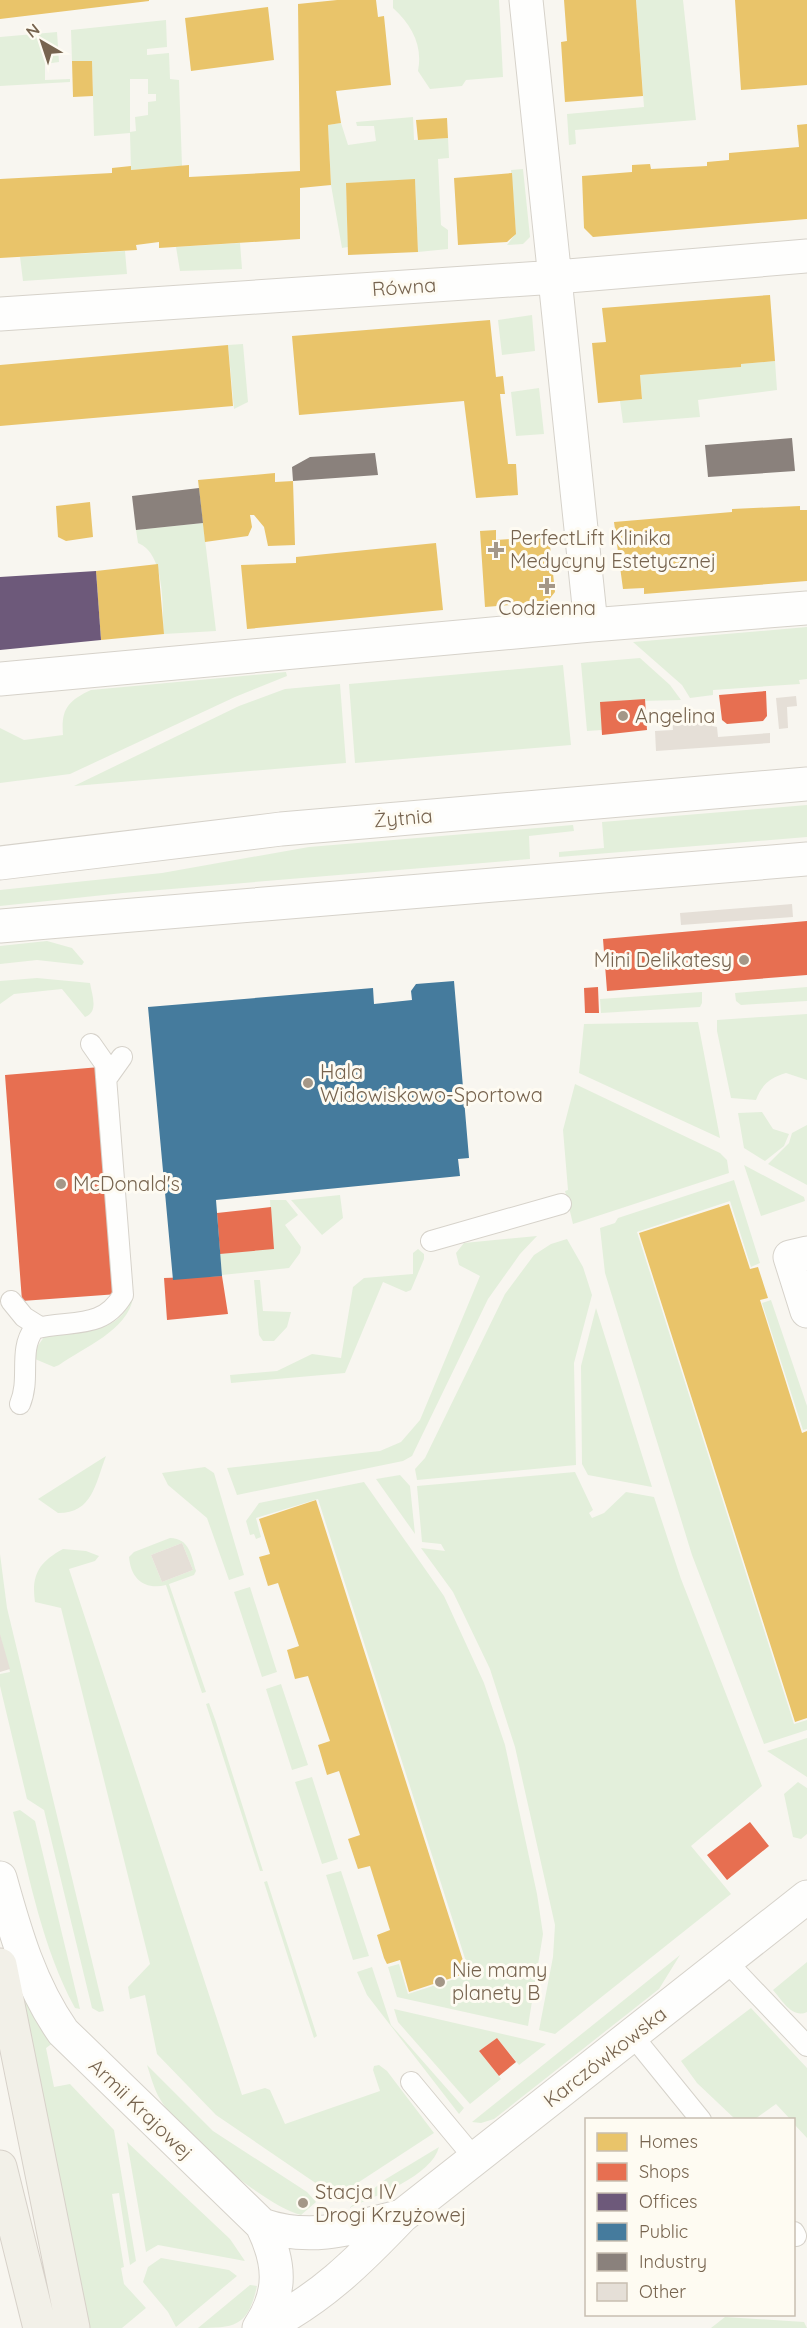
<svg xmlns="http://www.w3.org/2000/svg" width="807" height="2328" font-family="Quicksand,sans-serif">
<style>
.green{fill:#e3efdb;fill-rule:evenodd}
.homes{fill:#e9c46a}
.shops{fill:#e76f51}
.offices{fill:#6d597a}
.public{fill:#457b9d}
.industry{fill:#8a817c}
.building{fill:#e5dfd7}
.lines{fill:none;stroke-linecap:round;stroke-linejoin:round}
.lane-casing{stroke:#d6d2ca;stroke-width:22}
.street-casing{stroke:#d6d2ca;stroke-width:35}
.secondary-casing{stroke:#d6d2ca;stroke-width:35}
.primary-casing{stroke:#d7d1c9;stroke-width:35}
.lane{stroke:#fefefd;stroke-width:20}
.street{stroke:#fefefd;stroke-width:33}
.secondary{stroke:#fefefd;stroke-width:33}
.primary{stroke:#f2f0e8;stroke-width:33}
.poi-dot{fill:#a49787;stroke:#fefbf2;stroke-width:2}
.labels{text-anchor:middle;stroke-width:6;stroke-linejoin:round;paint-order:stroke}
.street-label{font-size:20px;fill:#77644f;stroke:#fefbf2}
.poi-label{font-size:20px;fill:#77644f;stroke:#fefbf2;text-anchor:start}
</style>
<rect width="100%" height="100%" fill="#f8f6f0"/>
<path class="green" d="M393,0h106l4,77 -37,3 -4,6 -32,3 -12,-18c5,-25 -6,-46 -25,-63z
M636,0h47l13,120 -121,10 1,14 -7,1 -2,-31 77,-7z
M166,20l1,27 -20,2v6l22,-2 1,26 9,1 3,86 -51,4 -1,-37 -36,3 -2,-75h-20l-1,-31zM130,79h18v15h8v7l-8,1v13l-13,2 1,14 -6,1z
M57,32l2,30 -14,2v16l25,-1v3l-70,4v-49z
M413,117l1,23 34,-2 1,20 -11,1 3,66 7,5v19l-30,3 -3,-72 -69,3 2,64 -6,1 -11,-63 -3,-60 13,-2 7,22 28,-4 -2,-15h-17l-1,-4z
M523,169l7,68 -7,7 -16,1 9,-12 -5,-63z
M240,243l2,26 -62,2 -4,-24z
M125,251l2,23 -104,7 -3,-24z
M532,315l3,36 -33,4 -4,-35z
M243,344l5,58 -14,7 -6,-64z
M775,361l2,29 -79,10 2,17 -77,6 -3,-22 22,-2 -2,-24 101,-8v-3z
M539,388l5,46 -28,2 -5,-44z
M203,523l13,108 -52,3c-2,-26 2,-80 -26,-91l-2,-13z
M807,627v52l-8,1 1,4 -87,6v5l-23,3 -8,-13 -49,-43z
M640,658l30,27 11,15 -80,2 1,28 -15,1 -6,-68z
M563,665l8,80 -216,18 -6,-79z
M286,672l1,4 -52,21 -165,77 -70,9v-55l24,12 39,-5c-2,-25 4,-34 28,-45z
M340,684l6,79 -272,23 165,-80 46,-17z
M807,805v32l-248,20v-5l45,-4 -2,-26z
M573,825l1,6 -45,5 1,23 -407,34 -123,13v-16l162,-17 147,-26z
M47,941l25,7 12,14 -2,3 -45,-5 -37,4v-18z
M37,978l53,5c2,12 9,29 -5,34l-23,-28 -48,5 -14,10v-23z
M807,987v14l-66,4 -5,-4 -1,-8z
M702,992v11l-2,4 -99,6 -1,-14z
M807,1014v66l-21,-7c-16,5 -24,11 -30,27l-25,-2 -14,-67v-11z
M698,1022l22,116 -141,-65 5,-49z
M575,1084l145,69 7,7 2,13 -156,51 -8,-33 3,-1 -5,-60z
M762,1112l11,17 16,5 -5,12 -19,15 -21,-13 -6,-35z
M807,1125v60l-39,-21 21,-21 3,-10z
M744,1165l60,32 1,4 -44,15z
M734,1180l26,83 -9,4 -21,-66 -93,31 157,492 13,-4v10l-43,14 -72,-189 -87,-282 -5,-45 15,-5 3,-5z
M340,1195l3,23 -21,17 -31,-35z
M270,1200h16l12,15 -13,10 16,22 -1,6 -11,15 -67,7 -2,-21 53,-6z
M537,1236l-17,18 -32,45 -76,157 -9,5 -166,34 -10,-27 153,-17 21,-9 19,-22 60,-144 -21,-11 -3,-12 8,-10z
M567,1239l16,28 9,28 -18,68 2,102 -159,15 -2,-11 10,-11 80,-164 29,-39 17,-11z
M418,1249l6,5v5l-13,31 -5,2 -23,-10 -38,91 -114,10 -1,-8 47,-4 35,-17 29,4 12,-71 11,-9 49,-4v-21z
M260,1280l3,31 28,1 -4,15 -13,14h-11l-4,-6 -5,-55z
M133,1298c-5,32 -50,50 -74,67l-5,2 -19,-8 2,-12 7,-10c37,-15 67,6 89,-39z
M771,1300l36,106v23l-4,1 -41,-127z
M596,1308l56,179 -64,-12 -6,-11 -1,-98z
M106,1456c-11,28 -13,57 -48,57l-20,-14z
M205,1467l9,6 30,102 -15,5 -22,-62 -39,-33 -6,-12z
M575,1472l18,38 -4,3 3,5 12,-5 22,-21 28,5 27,82 81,207 -71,60 40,48 -176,140 -16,-4 14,-73 2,-32 -40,-178 -25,-78 -37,-77 -32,-44 24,3 -4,-7 -19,-2 -5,-56z
M400,1475l10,11 5,48 -39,-55z
M364,1482l80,114 40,87 21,62 32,149 6,40 -15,92 -131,-29 -9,-30 11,-3 9,30 62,-20 -152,-475 -62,19 5,19 -5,2 -2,-5 -4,1 -4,-14 13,-18z
M170,1538c20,1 21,17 26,33l-2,4 -25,9 37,108 -4,1 -36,-108c-21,5 -35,-5 -37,-28l5,-5zM182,1543l11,27 -31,12 -11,-27z
M63,1549l23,2 13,5 -4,5 -26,8 173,526 23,-7 5,2 15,34 95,-33 -7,-21 1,-4 5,-1 8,6 47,62 -98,64 -120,-82 -59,-61 -12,-59 -15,4 -2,-12 22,-23 -89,-356 -26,-6c-4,-27 4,-40 28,-53z
M0,1554l7,54 97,403 -5,1 -7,-4 -48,-198 -17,-11 -27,-113v-12l10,-2 -10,-37z
M250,1587l27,85 -15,5 -28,-85z
M281,1684l27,81 -16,5 -26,-81z
M209,1703l7,19 47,149h-3l-54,-167z
M807,1738v39l-40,-26z
M312,1777l26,82 -16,5 -27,-82z
M798,1782l9,6v46l-6,5 -8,-2 -9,-43z
M20,1810l15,11 45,188 -5,-1c-33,-61 -45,-129 -62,-196z
M341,1871l28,85 -16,4 -27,-85z
M267,1881l50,155 -3,2 -50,-156z
M680,1955l-21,34 -165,130 -13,4 -9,-1z
M807,1962v50c-15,7 -25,-12 -34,-22z
M372,1967l19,58 73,83 -5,6 -92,-119 -10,-23z
M28,2000l25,43 -7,5 8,39 16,-3 44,46 22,131 -6,4 -11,-72 -7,1 12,73 -3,1 3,16 22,24 -24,20h-37l-61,-327z
M751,2008l56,60v70l-13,-14v-4l-4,-1 -14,-15 -21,15h-20l-38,-36 -16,-22z
M394,2009l152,35 -27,21 -22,-27 -18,13 22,28 -31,25 -72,-82z
M147,2065l66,66 94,61 9,10 -15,13c-38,-10 -121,-81 -141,-116 -6,-10 -9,-22 -13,-34z
M127,2142l103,97 15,22 -87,-16 -12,7z
M439,2147c-7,29 -64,49 -90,61l37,-29z
M161,2258l68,12 8,6 -61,51 -8,-15 -25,-30 5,-15z
M250,2285l7,1c-9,41 -22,42 -59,42z
M725,2317l79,5 3,6h-96z"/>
<path class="homes" d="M0,0h149v1l-149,18z
M337,0h39l2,17 6,-1 7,69 -55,6 5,32 -13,2 3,60 -31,3v51l-141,9v-6l-23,3 1,5 -137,8v-79l112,-6v-5l19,-2v4l58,-5v12l111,-6 -2,-167z
M564,0h72l7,96 -78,6 -4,-60 6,-1z
M735,0h72v85l-66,5z
M268,7l6,53 -83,11 -6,-53z
M72,61h20l1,35 -20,1z
M447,118l1,20 -30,2 -2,-20z
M807,124v95l-214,18 -9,-9 -2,-52 50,-4v-7l18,-1 1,5 56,-3v-4l22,-2v-7l70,-6 -2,-22z
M512,173l4,61 -9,8 -49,3 -4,-67z
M415,179l3,73 -70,3 -2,-72z
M770,295l5,66 -34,3v3l-101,8 2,24 -44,4 -6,-60 14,-1 -4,-34z
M490,320l6,57 7,-1 2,18h-5l8,70h8l2,31 -42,3 -12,-97 -165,14 -7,-79z
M228,345l5,61 -233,20v-61z
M275,473v9l18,-1 2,64 -27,1 -4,-19 -10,-12h-4l2,12 -4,9 -43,6 -7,-62z
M90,502l3,35 -27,4 -8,-4 -2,-31z
M800,506v4h7v71l-163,13v-6l-21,1 -9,-67 118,-10v-3z
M496,530v10l53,-4 6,56 -8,10 -62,5 -5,-76z
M436,543l7,67 -196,19 -6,-64 55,-2v-6z
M158,564l6,70 -63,6 -5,-69z
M729,1204l21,65 8,-2 10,31 -8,2 42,133 5,-2v287l-12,4 -156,-489z
M316,1500l151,473 -58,19 -9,-32 -13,4 -3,-6 -7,-23 13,-5 -20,-64 -12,3 -10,-30 12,-4 -21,-64 -12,4 -9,-30 12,-4 -22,-65 -13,3 -8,-29 12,-4 -21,-63 -10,3 -9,-29 11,-3 -11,-35z"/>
<path class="shops" d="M766,691l1,25 -4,5 -36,3 -5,-4 -3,-25z
M645,699l2,31 -45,5 -2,-33z
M807,921v54l-200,16 -4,-52z
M598,987l1,26h-14l-1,-25z
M100,1067l18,227 -96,7 -17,-226z
M271,1207l3,42 -54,5 -3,-41z
M222,1276l6,38 -61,6 -3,-42z
M750,1822l19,24 -42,34 -20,-25z
M497,2038l19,24 -17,14 -20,-25z"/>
<path class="offices" d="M96,571l5,69 -101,10v-73z"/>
<path class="public" d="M454,981l15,177 -11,1 2,17 -244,24 6,76 -49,4 -25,-273 225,-19 1,16 38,-4 -1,-9 5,-7z"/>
<path class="industry" d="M792,438l3,33 -87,6 -3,-32z
M375,453l3,22 -85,6 -1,-14 18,-10z
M199,488l4,35 -67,7 -4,-34z"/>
<path class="building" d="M796,696l1,10 -10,1 1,21 -9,1 -3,-31z
M711,715l1,11 5,1 1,10 52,-4v10l-114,8 -1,-20 18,-1 -1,-12z
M792,904l1,13 -112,8 -1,-12z
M182,1543l11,27 -31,12 -11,-27z
M0,1634l10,35 -10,3z"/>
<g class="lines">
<defs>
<path id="lane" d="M107,1078l15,-21
M431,1241l130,-37
M11,1301l13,16 16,10
M20,1404c11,-26 -2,-53 14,-75 36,-10 68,2 89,-34l-18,-231 -14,-20
M726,1961l81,85
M632,2035l69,85
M411,2082l64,77
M794,2232l2,4"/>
<path id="street" d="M526,0l65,625
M0,314l556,-37 251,-21
M0,679l591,-54 216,-17
M807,1253l-17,4 17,54
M0,1878c15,54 30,107 63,154l199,193c18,37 21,67 -3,103
M262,2225c48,17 92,3 140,-9
M262,2328c56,-26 98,-68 140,-112l405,-319"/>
<path id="secondary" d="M0,863l281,-34 526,-45
M0,926l807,-67"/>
<path id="primary" d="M0,1965l73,363
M0,2167l40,161"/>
</defs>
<use href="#lane" class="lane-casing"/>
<use href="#street" class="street-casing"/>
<use href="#secondary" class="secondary-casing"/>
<use href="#primary" class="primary-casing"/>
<use href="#lane" class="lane"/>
<use href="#street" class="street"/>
<use href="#secondary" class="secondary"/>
<use href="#primary" class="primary"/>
</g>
<g class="poi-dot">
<path d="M493 541h6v6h6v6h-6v6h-6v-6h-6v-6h6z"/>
<path d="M544 577h6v6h6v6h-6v6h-6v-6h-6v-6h6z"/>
<circle cx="623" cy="716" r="6"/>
<circle cx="744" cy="960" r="6"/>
<circle cx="308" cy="1083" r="6"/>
<circle cx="61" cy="1184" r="6"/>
<circle cx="440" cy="1982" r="6"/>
<circle cx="303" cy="2203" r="6"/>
</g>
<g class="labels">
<g class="street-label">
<text transform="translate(404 287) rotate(-4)" y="7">Równa</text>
<text transform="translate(403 818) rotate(-5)" y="7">Żytnia</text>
<text transform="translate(605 2057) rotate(-38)" y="7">Karczówkowska</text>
<text transform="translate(141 2109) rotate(44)" y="7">Armii Krajowej</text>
</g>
<g class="poi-label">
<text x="510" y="545">PerfectLift Klinika<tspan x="510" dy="23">Medycyny Estetycznej</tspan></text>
<text x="547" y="615" text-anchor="middle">Codzienna</text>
<text x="635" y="723">Angelina</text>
<text x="732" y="967" text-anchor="end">Mini Delikatesy</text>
<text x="320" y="1079">Hala<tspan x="320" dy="23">Widowiskowo-Sportowa</tspan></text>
<text x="73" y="1191">McDonald's</text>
<text x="452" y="1977">Nie mamy<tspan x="452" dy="23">planety B</tspan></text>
<text x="315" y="2199">Stacja IV<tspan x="315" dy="23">Drogi Krzyżowej</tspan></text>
</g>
</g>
<rect x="585" y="2118" width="210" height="198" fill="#fefbf2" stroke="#c8bfb1" stroke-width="1.5"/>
<rect x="597" y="2133" width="30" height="18" fill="#e9c46a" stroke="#c8bfb1" stroke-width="1.5"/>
<text x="639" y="2148" font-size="18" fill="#77644f">Homes</text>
<rect x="597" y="2163" width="30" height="18" fill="#e76f51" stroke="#c8bfb1" stroke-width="1.5"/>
<text x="639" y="2178" font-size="18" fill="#77644f">Shops</text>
<rect x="597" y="2193" width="30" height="18" fill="#6d597a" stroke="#c8bfb1" stroke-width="1.5"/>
<text x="639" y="2208" font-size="18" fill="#77644f">Offices</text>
<rect x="597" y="2223" width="30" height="18" fill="#457b9d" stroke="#c8bfb1" stroke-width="1.5"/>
<text x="639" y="2238" font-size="18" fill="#77644f">Public</text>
<rect x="597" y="2253" width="30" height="18" fill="#8a817c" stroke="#c8bfb1" stroke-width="1.5"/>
<text x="639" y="2268" font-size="18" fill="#77644f">Industry</text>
<rect x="597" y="2283" width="30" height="18" fill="#e5dfd7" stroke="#c8bfb1" stroke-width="1.5"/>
<text x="639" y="2298" font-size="18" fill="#77644f">Other</text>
<g transform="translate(42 42) rotate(321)" stroke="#fefbf2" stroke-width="4.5" paint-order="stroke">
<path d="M0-4.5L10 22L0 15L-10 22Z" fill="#77644f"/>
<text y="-9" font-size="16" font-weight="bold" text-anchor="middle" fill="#77644f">N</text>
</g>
</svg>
